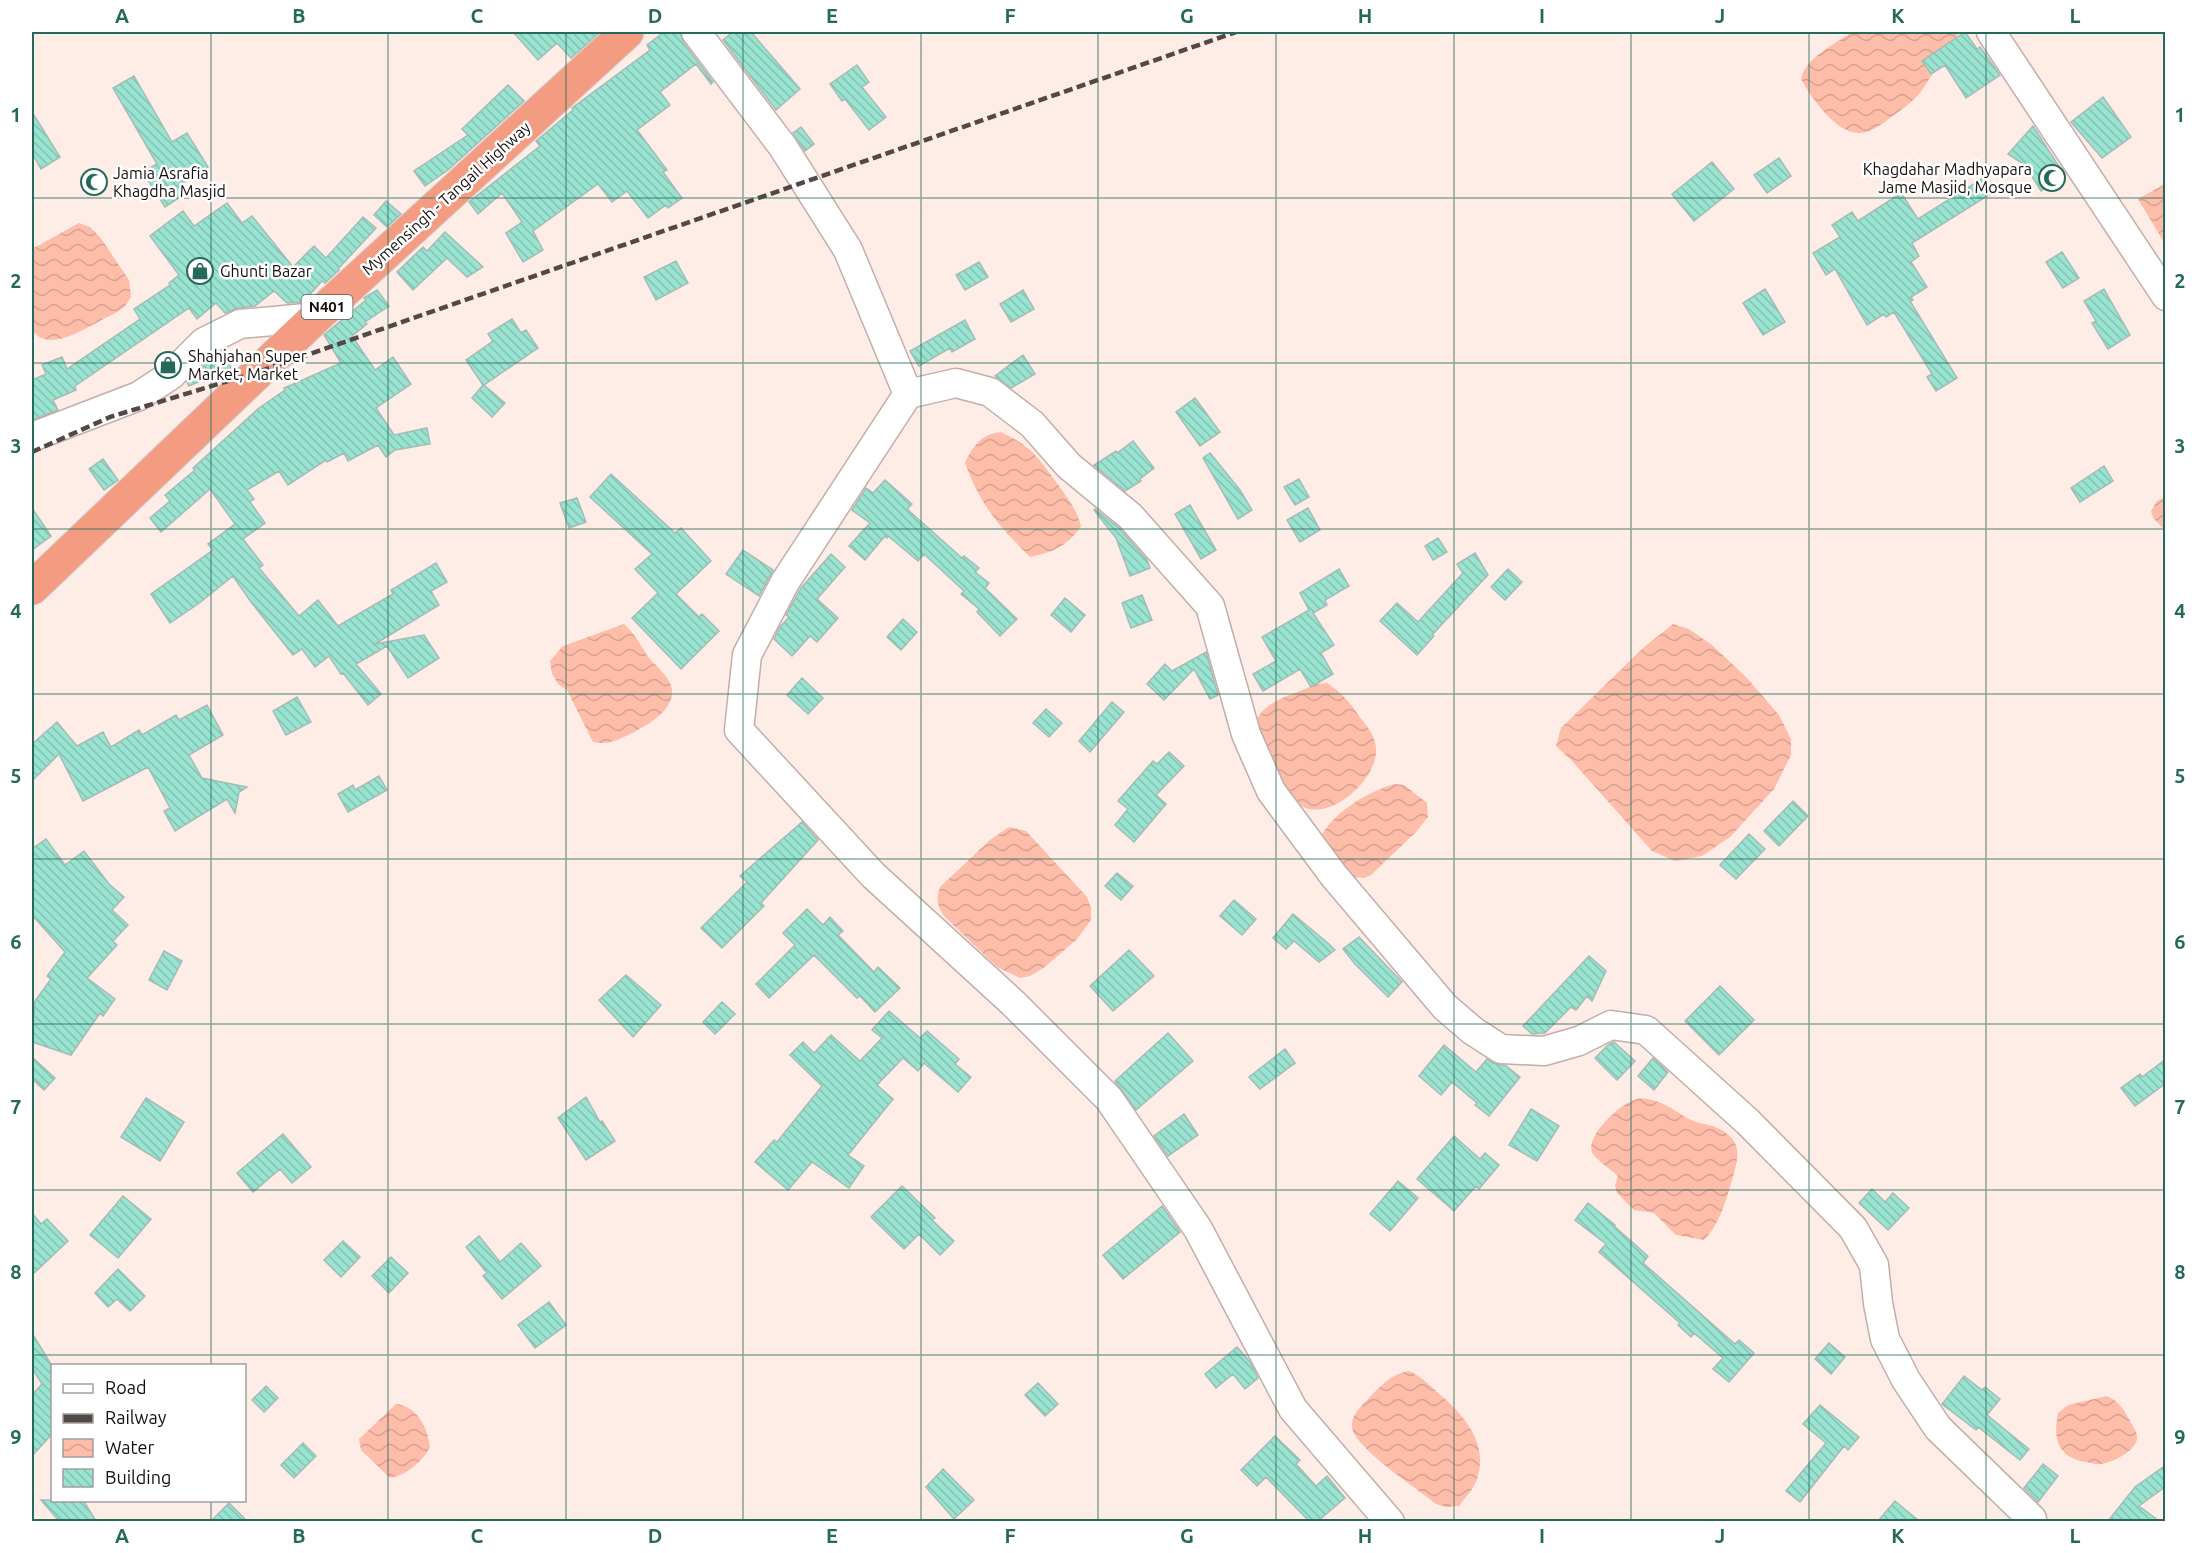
<svg xmlns="http://www.w3.org/2000/svg" width="2197" height="1553" font-family="Ubuntu,sans-serif">
<style>
.water{fill:url(#water-waves)}
.building{fill:url(#building-back-hatch);stroke:#a5bbb5;stroke-width:1.5}
.lines{fill:none;stroke-linecap:round;stroke-linejoin:round}
.minor-casing{stroke:#c3aea8;stroke-width:31}
.highway-casing{stroke:#d0cfce;stroke-width:35}
.minor{stroke:#fff;stroke-width:28}
.highway{stroke:#f39c82;stroke-width:33}
.rail{stroke:#524845;stroke-width:4.5;stroke-dasharray:9 4.5;stroke-linecap:butt}
.grid{fill:none;stroke:#24695a;stroke-width:1.5;stroke-opacity:0.55}
.labels{text-anchor:middle;stroke-width:5;stroke-linejoin:round;paint-order:stroke}
.shield{fill:#fff;stroke:#5b5655;stroke-width:1.5}
.shield-label{font-size:15px;font-weight:bold;fill:#150e0c}
.poi-label{font-size:16px;fill:#150e0c;stroke:#fff;text-anchor:start}
.street-label{font-size:16px;fill:#150e0c;stroke:#fff}
.neatline{fill:none;stroke:#24695a;stroke-width:2}
.grid-label{font-size:20px;text-anchor:middle;font-weight:bold;fill:#24695a}
</style>
<defs>
<pattern id="water-waves" width="16" height="10" patternUnits="userSpaceOnUse" patternTransform="scale(1.5)"><rect width="16" height="10" fill="#fdbda9"/><path d="M0 5q4-4 8 0t8 0" fill="none" stroke="#d8a190"/></pattern>
<pattern id="building-back-hatch" width="6" height="6" patternUnits="userSpaceOnUse" patternTransform="scale(1.5)"><rect width="6" height="6" fill="#99e4d1"/><path d="M-1 5l2 2M0 0l6 6M5-1l2 2" fill="none" stroke="#83c2b2"/></pattern>
</defs>
<rect width="100%" height="100%" fill="#feece7"/>
<path class="water" d="M1852,32h108c-15,18 -25,40 -38,58 -8,11 -18,18 -28,25 -9,7 -18,14 -28,17 -26,8 -54,-33 -65,-53 4,-21 34,-35 51,-47z
M2165,184v60l-27,-45z
M79,223l11,4 10,10 29,43 2,17c-2,3 -5,8 -8,11 -7,6 -17,9 -25,14 -17,9 -52,31 -66,7v-80z
M1001,432c33,16 37,26 58,54 9,13 18,24 22,40 -12,19 -29,27 -51,31 -32,-32 -49,-51 -65,-94 8,-17 16,-29 36,-31z
M2165,497v33l-12,-12 -2,-7 6,-10z
M624,624c12,11 16,21 25,34 6,7 17,16 21,25 10,22 -18,40 -34,48 -14,7 -27,15 -43,11l-26,-52 -9,-6 -6,-10 -2,-13 13,-15z
M1673,624l16,5 23,16 34,32 33,38 12,24v16l-17,34 -44,48 -28,19 -27,5 -23,-10 -80,-90 -16,-15 5,-18 82,-80z
M1327,683c14,9 23,19 32,33 7,9 16,19 17,32 3,32 -51,79 -79,55 -16,-12 -34,-57 -44,-76 8,-22 26,-28 47,-36 10,-4 16,-8 27,-8z
M1394,784l10,1 23,18 1,14 -12,15 -45,43 -7,3 -11,-1 -32,-40c12,-25 47,-45 73,-53z
M1009,827l17,4 61,66 4,11v12l-14,19 -32,28 -15,9 -10,2 -23,-11 -53,-51c-7,-11 -8,-17 -4,-29l50,-47z
M1640,1098c8,1 16,2 23,6 10,4 18,11 28,16 7,3 15,4 22,6 34,14 25,33 17,61 -6,19 -12,39 -26,53l-28,-5 -22,-22 -20,-3 -17,-17 -2,-8 3,-9c-8,-7 -19,-14 -25,-22 -9,-14 19,-41 30,-48 5,-4 12,-6 17,-8z
M1409,1371c14,6 24,18 36,28 23,21 43,47 32,80 -3,10 -12,19 -18,27l-13,1 -10,-3c-16,-14 -84,-57 -84,-78 -1,-11 9,-19 16,-27 12,-12 22,-25 41,-28z
M2107,1396c13,6 18,15 24,27 2,3 6,9 6,13 2,14 -27,28 -38,28 -4,1 -10,-2 -14,-2 -28,-6 -32,-23 -27,-49l10,-8z
M396,1404c21,2 32,24 34,43 -8,15 -23,28 -40,31l-29,-28 -2,-11z"/>
<path class="building" d="M513,32h87l-29,26 -14,-15 -19,17z
M664,32h16l3,10 30,40 -2,2 -15,-20 -36,28 10,13 -33,25 30,40 -4,2 19,26 -14,10 -2,-3 -18,13 -21,-27 -15,11 -14,-18 -65,47 10,19 -20,12 -17,-29 16,-11 -20,-29 -24,21 -9,-12 71,-56 -4,-5 37,-31 -1,-2 78,-58 -3,-5z
M733,32h18l49,57 -24,21 -53,-70z
M1965,32l12,17 3,-2 20,28 -34,23 -21,-33 -14,9 -9,-13z
M857,65l12,17 -7,5 24,30 -17,13 -24,-31 -3,2 -12,-17z
M134,76l38,66 15,-9 21,34 -29,18 6,9 -20,13 -22,-35 14,-8 -44,-76z
M508,85l16,16 -76,69 -23,16 -11,-15 54,-36 -6,-6z
M2103,97l28,40 -29,21 -31,-36z
M32,112l28,45 -19,12 -9,-16z
M2033,126l32,50 -24,15 -16,-26 -17,-11z
M801,127l13,17 -9,7 -12,-18z
M1779,158l12,18 -24,17 -13,-18z
M1712,162l22,27 -40,32 -22,-27z
M1983,178l9,15 -80,50 7,13 -8,6 16,25 -16,10 2,3 -3,1 47,77 -21,13 -9,-14 5,-3 -38,-62 -8,5 -2,-3 -17,11 -32,-56 -9,6 -13,-22 27,-16 -8,-12 20,-13 6,9 43,-28 17,26z
M386,201l15,13 -14,13 -13,-12z
M227,203l15,20 10,-7 41,51 21,-21 12,12 37,-41 13,11 -38,41 1,1 -14,13 -3,-2 -19,21 -16,1 -13,-12 -19,15 -17,2 -13,5 -9,-10 -19,16 -8,-11 -114,78 1,4 -23,10 5,10 -26,10v-40l14,-6 -4,-9 20,-8 5,12 73,-50 -6,-10 36,-24 -1,-2 10,-8 -29,-39 33,-25 11,15z
M445,232l38,35 -16,10 -20,-19 -34,32 -16,-18 26,-25 4,4z
M2062,252l17,26 -16,10 -17,-26z
M676,261l12,22 -32,17 -12,-23z
M979,262l9,15 -23,13 -9,-15z
M1765,289l20,33 -22,13 -20,-32z
M2104,289l26,46 -22,14 -16,-26 4,-2 -12,-20z
M377,290l12,16 -24,16 2,2 -15,12 23,34 18,-13 18,27 -35,24 18,27 33,-7 3,16 -35,6 -9,7 -8,-12 -30,16 -4,-8 -17,9 -1,-2 -38,25 -9,-14 -32,19 7,9 -4,3 15,21 -22,16 20,26 -4,3 40,48 19,-16 20,26 55,-32 -2,-4 45,-27 11,19 -16,9 8,14 -64,39 49,-9 15,23 -31,20 -21,-32 -31,18 25,30 -13,11 -25,-32 -2,1 -12,-18 -14,11 -13,-18 -9,6 -42,-53 -18,-26 -35,28 -28,19 -19,-29 62,-44 -5,-6 27,-20 -25,-35 -49,43 -11,-14 20,-17 -5,-6 30,-25 -2,-2 66,-60 26,-18 -1,-2 57,-25 -17,-28 42,-35 -2,-2z
M1023,290l11,19 -23,13 -11,-18z
M512,319l9,14 5,-3 12,18 -54,37 21,18 -13,14 -20,-19 11,-13 -17,-25 27,-19 -5,-7z
M965,320l10,19 -23,13 -2,-4 -31,18 -9,-15z
M224,350l7,18 -42,18 -2,-4 27,-26z
M1023,355l12,19 -24,14 -16,-12z
M1195,398l25,34 -20,14 -24,-34z
M1133,441l21,27 -14,11 1,2 -16,10 -31,-26 22,-14 1,2z
M1210,453l30,37 12,20 -14,9 -35,-61z
M103,459l15,21 -14,10 -15,-21z
M2104,466l9,15 -33,21 -9,-14z
M611,474l64,59 6,-5 30,33 -35,33 23,23 3,-3 17,17 -38,38 -49,-51 26,-25 -23,-24 17,-15 -62,-57z
M1299,479l10,18 -14,8 -11,-18z
M885,480l27,24 -5,5 55,49 2,-2 15,12 -4,4 14,11 -4,5 32,31 -17,17 -23,-24 2,-3 -18,-15 3,-3 -40,-37 -6,7 -30,-25 -1,2 -2,-2 -20,24 -16,-14 21,-23 -18,-13 14,-22 7,5z
M577,498l9,24 -17,6 -9,-25z
M1190,505l26,45 -15,9 -26,-45z
M32,508l19,28 -19,14z
M1308,508l12,22 -20,12 -13,-22z
M1095,509l24,19 28,32 3,8 -20,8 -14,-38 -22,-28z
M1438,538l9,14 -14,8 -8,-14z
M743,550l30,20 -14,26 -33,-22z
M1475,553l13,22 -56,60 2,1 -17,19 -37,-34 17,-18 21,19 45,-49 -6,-9z
M831,554l14,13 -28,32 21,19 -21,24 -7,-6 -18,20 -18,-17 6,-12 9,-10 -3,-2 15,-27z
M1339,569l10,17 -24,14 2,5 -14,8 21,32 -13,8 12,21 -22,13 -11,-18 -37,22 -10,-17 23,-13 -14,-24 47,-27 -9,-17z
M1508,569l14,13 -17,18 -14,-13z
M1142,595l10,25 -21,8 -9,-25z
M1065,598l20,17 -14,17 -20,-17z
M903,619l14,13 -16,18 -14,-13z
M1206,652l12,43 -8,4 -16,-30 -30,31 -17,-16 18,-20 7,7z
M802,678l21,20 -15,16 -21,-19z
M297,697l14,25 -25,13 -13,-24z
M1112,702l12,10 -34,40 -11,-11z
M207,705l16,30 -34,20 13,23 45,9 -8,5 -4,21 -8,-14 -52,32 -11,-20 6,-3 -22,-41 -65,34 -24,-47 -27,27v-37l25,-22 20,24 26,-14 8,15 28,-17 3,5 34,-20 3,5z
M1046,709l16,14 -13,14 -16,-14z
M1169,752l15,14 -28,29 10,9 -32,38 -19,-17 13,-16 -10,-8 35,-40 4,3z
M379,776l8,14 -39,22 -10,-18 15,-9 2,5z
M1793,801l15,15 -29,30 -15,-15z
M802,822l16,18 -57,63 3,3 -42,42 -21,-20 46,-46 -7,-6z
M1749,834l16,15 -29,30 -16,-14z
M46,839l19,26 19,-14 25,33 15,13 -12,13 16,15 -15,16 4,4 -30,33 28,21 -12,17 -3,-3 -29,42 -39,-13 3,-41 16,-22 -4,-3 18,-24 -33,-37v-66z
M1117,873l16,13 -12,14 -16,-14z
M1234,900l22,19 -14,16 -22,-19z
M807,909l16,16 7,-8 13,14 -5,4 36,37 4,-5 22,21 -25,24 -15,-16 -3,2 -43,-43 -45,43 -13,-14 39,-39 -12,-12z
M1293,914l36,30 6,6 -16,12 -25,-21 -8,8 -13,-11z
M1359,937l43,45 -14,15 -33,-33 -12,-15z
M1129,950l25,26 -41,35 -23,-25z
M164,951l18,10 -15,29 -18,-10z
M1589,956l17,15 -14,30 -5,-5 -11,14 -5,-3 -26,26 -13,1 -9,-8z
M626,975l35,30 -28,32 -34,-37z
M1720,986l34,34 -35,35 -34,-34z
M722,1002l13,12 -20,20 -12,-12z
M889,1011l31,27 7,-7 32,28 -4,5 16,13 -13,15 -34,-29 -6,8 -15,-13 -26,27 16,14 -45,56 16,11 -15,22 -37,-26 -24,28 -33,-28 19,-22 3,2 45,-56 -32,-31 13,-13 11,11 17,-18 29,26 22,-23 -10,-8z
M1168,1033l25,28 -57,49 -21,-29z
M1614,1042l21,19 -18,19 -22,-22 13,-13z
M1444,1045l32,27 11,-13 6,4 13,3 14,11 -31,39 -14,-11 2,-2 -25,-21 -11,13 -22,-19z
M1285,1049l10,14 -35,26 -11,-12z
M32,1057l23,21 -11,12 -12,-11z
M1653,1058l15,14 -14,18 -16,-14z
M2166,1059v24l-31,23 -14,-18 19,-14 2,3z
M586,1097l14,25 2,-1 13,20 -29,19 -28,-42z
M146,1098l38,24 -24,39 -39,-24z
M1531,1109l28,17 -22,35 -28,-16z
M1184,1114l14,21 -30,21 -14,-20z
M283,1134l28,33 -19,16 -12,-14 -27,23 -16,-19z
M1454,1136l26,23 5,-6 14,12 -20,24 -3,-3 -22,25 -37,-32z
M1398,1181l20,17 -28,33 -20,-17z
M902,1186l33,32 -3,2 22,21 -14,14 -21,-21 -15,15 -33,-32z
M1872,1189l13,13 8,-9 16,15 -21,22 -29,-27z
M123,1196l28,23 -33,39 -28,-23z
M1588,1203l27,22 -1,1 34,30 -5,7 92,81 4,-4 15,13 -25,29 -16,-13 10,-11 -29,-25 -3,4 -13,-12 2,-2 -81,-71 7,-8 -31,-24z
M1162,1206l18,26 -57,47 -20,-24z
M32,1213l9,11 6,-5 21,22 -36,34z
M479,1236l21,26 21,-19 20,23 -39,33 -19,-23 4,-3 -21,-26z
M343,1241l17,16 -19,20 -17,-17z
M391,1257l17,16 -19,20 -17,-17z
M118,1269l27,27 -15,15 -13,-12 -9,8 -13,-14z
M549,1302l17,23 -31,23 -17,-23z
M32,1333l20,33v68l-20,22v-61l10,-11 -10,-16z
M1829,1343l16,14 -14,17 -16,-15z
M1237,1347l13,15 8,16 -13,11 -12,-15 -17,14 -11,-14z
M1964,1376l18,14 3,-3 15,12 -13,16 42,34 -9,11 -42,-33 -2,3 -34,-26z
M1038,1383l20,21 -13,12 -20,-21z
M266,1386l12,12 -14,14 -12,-12z
M1820,1405l39,32 -11,13 -4,-4 -44,56 -14,-11 40,-48 -23,-19z
M1275,1436l25,24 -4,4 20,22 11,-10 18,22 -27,23h-9l-43,-44 -9,9 -16,-16z
M303,1443l13,13 -22,22 -13,-13z
M2043,1464l15,12 -20,26 -14,-14z
M2166,1465v21l-27,20 20,15h-51l27,-34z
M943,1469l31,31 -20,19 -28,-32z
M41,1500h42l13,21h-37z
M1895,1501l24,20h-41z
M229,1503l18,18h-36z"/>
<g class="lines">
<defs>
<path id="minor" d="M696,32l87,115 65,103 60,144 -123,188 -38,73 -8,75 134,145 140,128 96,96 89,130 95,180 97,113
M1991,32l175,264
M908,394l48,-11 34,9 42,32 37,42 61,50 80,90 36,128 25,57 63,85 111,131 28,24 28,18 43,2 35,-10 32,-16 35,5 102,92 105,106 21,37 4,38 7,36 21,41 32,48 94,91
M32,437l107,-41 32,-21 33,-33 36,-18 76,-7"/>
<path id="highway" d="M32,588l284,-271 311,-285"/>
</defs>
<use href="#minor" class="minor-casing"/>
<use href="#highway" class="highway-casing"/>
<use href="#minor" class="minor"/>
<use href="#highway" class="highway"/>
<path class="rail" d="M32,452l78,-35 151,-46 975,-339"/>
</g>
<path class="grid" d="M211,32v1334M388,32v1490M566,32v1490M743,32v1490M921,32v1490M1098,32v1490M1276,32v1490M1454,32v1490M1631,32v1490M1809,32v1490M1986,32v1490M32,198h2134M32,363h2134M32,529h2134M32,694h2134M32,859h2134M32,1024h2134M32,1190h2134M32,1355h2134M211,1500v22"/>
<defs>
<symbol id="mosque-ring" viewBox="-11 -11 22 22"><circle r="9.5" fill="#fff" stroke="#24695a" stroke-width="1.5"/><path d="M3.5-4.9A6 6 0 1 0 3.5 4.9A5 5 0 1 1 3.5-4.9Z" fill="#24695a"/></symbol>
<symbol id="shop-ring" viewBox="-11 -11 22 22"><circle r="9.5" fill="#fff" stroke="#24695a" stroke-width="1.5"/><path d="M-5-2.5h2.3a2.7 3.5 0 0 1 5.4 0H5L5.5 6h-11ZM-1.5-2.5h3a1.5 2.3 0 0 0-3 0Z" fill="#24695a"/></symbol>
</defs>
<g fill-rule="evenodd">
<use href="#mosque-ring" x="2037" y="163" width="30" height="30"/>
<use href="#mosque-ring" x="79" y="167" width="30" height="30"/>
<use href="#shop-ring" x="185" y="256" width="30" height="30"/>
<use href="#shop-ring" x="153" y="350" width="30" height="30"/>
</g>
<g class="labels">
<rect class="shield" x="301.5" y="295" width="51" height="24" rx="4.5"/>
<g class="shield-label">
<text x="327" y="312">N401</text>
</g>
<g class="poi-label">
<text x="2032" y="175" text-anchor="end">Khagdahar Madhyapara<tspan x="2032" dy="18">Jame Masjid, Mosque</tspan></text>
<text x="113" y="179">Jamia Asrafia<tspan x="113" dy="18">Khagdha Masjid</tspan></text>
<text x="220" y="277">Ghunti Bazar</text>
<text x="188" y="362">Shahjahan Super<tspan x="188" dy="18">Market, Market</tspan></text>
</g>
<g class="street-label">
<text transform="translate(446 198) rotate(-42)" y="6">Mymensingh - Tangail Highway</text>
</g>
</g>
<rect width="2197" height="1553" fill="none" stroke="#ffffff" stroke-width="66"/>
<rect x="51" y="1364" width="195" height="138" fill="#ffffff" stroke="#a19f9e" stroke-width="1.5"/>
<rect x="63" y="1384" width="30" height="9" fill="#ffffff" stroke="#a19f9e" stroke-width="1.5"/>
<text x="105" y="1394" font-size="18" fill="#150e0c">Road</text>
<rect x="63" y="1414" width="30" height="9" fill="#524845" stroke="#a19f9e" stroke-width="1.5"/>
<text x="105" y="1424" font-size="18" fill="#150e0c">Railway</text>
<rect x="63" y="1439" width="30" height="18" fill="url(#water-waves)" stroke="#a19f9e" stroke-width="1.5"/>
<text x="105" y="1454" font-size="18" fill="#150e0c">Water</text>
<rect x="63" y="1469" width="30" height="18" fill="url(#building-back-hatch)" stroke="#a19f9e" stroke-width="1.5"/>
<text x="105" y="1484" font-size="18" fill="#150e0c">Building</text>
<rect x="33" y="33" width="2131" height="1487" class="neatline"/>
<g class="grid-label">
<text x="122" y="23">A</text>
<text x="299" y="23">B</text>
<text x="477" y="23">C</text>
<text x="655" y="23">D</text>
<text x="832" y="23">E</text>
<text x="1010" y="23">F</text>
<text x="1187" y="23">G</text>
<text x="1365" y="23">H</text>
<text x="1542" y="23">I</text>
<text x="1720" y="23">J</text>
<text x="1898" y="23">K</text>
<text x="2075" y="23">L</text>
<text x="16" y="122">1</text>
<text x="2180" y="122">1</text>
<text x="16" y="288">2</text>
<text x="2180" y="288">2</text>
<text x="16" y="453">3</text>
<text x="2180" y="453">3</text>
<text x="16" y="618">4</text>
<text x="2180" y="618">4</text>
<text x="16" y="783">5</text>
<text x="2180" y="783">5</text>
<text x="16" y="949">6</text>
<text x="2180" y="949">6</text>
<text x="16" y="1114">7</text>
<text x="2180" y="1114">7</text>
<text x="16" y="1279">8</text>
<text x="2180" y="1279">8</text>
<text x="16" y="1444">9</text>
<text x="2180" y="1444">9</text>
<text x="122" y="1543">A</text>
<text x="299" y="1543">B</text>
<text x="477" y="1543">C</text>
<text x="655" y="1543">D</text>
<text x="832" y="1543">E</text>
<text x="1010" y="1543">F</text>
<text x="1187" y="1543">G</text>
<text x="1365" y="1543">H</text>
<text x="1542" y="1543">I</text>
<text x="1720" y="1543">J</text>
<text x="1898" y="1543">K</text>
<text x="2075" y="1543">L</text>
</g>
</svg>
